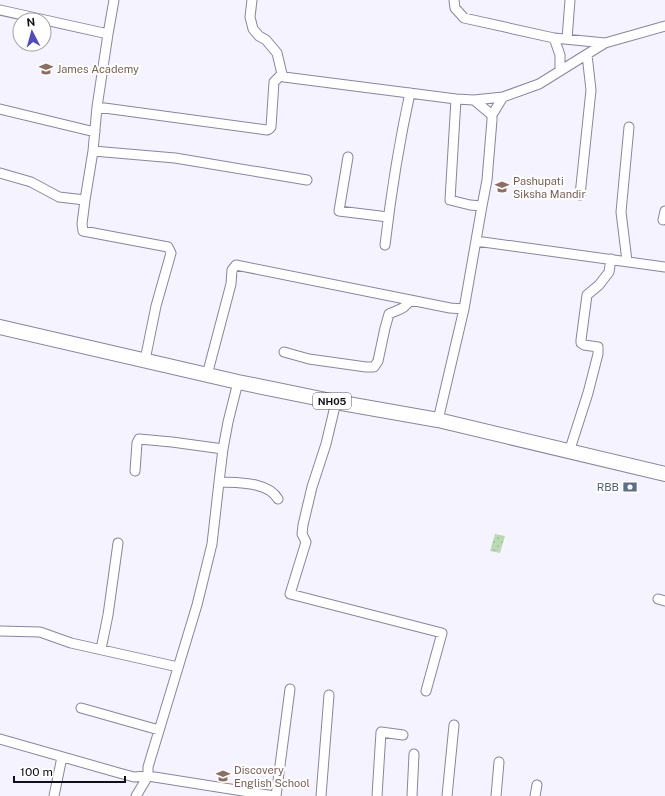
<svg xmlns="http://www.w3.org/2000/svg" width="665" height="796" font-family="'Public Sans',sans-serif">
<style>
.grass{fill:url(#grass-dots)}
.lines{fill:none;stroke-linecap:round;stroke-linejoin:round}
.street-casing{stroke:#8a859f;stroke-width:11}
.primary-casing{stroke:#8a859f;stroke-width:16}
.street{stroke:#fff;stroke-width:9}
.primary{stroke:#fff;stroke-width:14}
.labels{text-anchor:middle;stroke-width:4;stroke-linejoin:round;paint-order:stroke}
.shield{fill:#fff;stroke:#58575d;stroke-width:1}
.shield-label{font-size:10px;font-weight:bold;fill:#110f18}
.education-label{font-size:11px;fill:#785e54;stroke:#fff;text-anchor:start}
.service-label{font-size:11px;fill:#4e5e75;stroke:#fff;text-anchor:end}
</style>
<defs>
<pattern id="grass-dots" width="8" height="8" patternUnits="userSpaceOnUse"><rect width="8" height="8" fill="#bcdab2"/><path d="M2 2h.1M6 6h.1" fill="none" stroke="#a1ba98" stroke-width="1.8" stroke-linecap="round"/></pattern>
</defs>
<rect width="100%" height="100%" fill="#f5f3ff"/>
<path class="grass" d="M495,534l10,2 -5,17 -10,-2z"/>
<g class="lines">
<defs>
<path id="street" d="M252,0l-2,17 3,12 6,7 7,4 11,13 5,21 2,3 172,22 18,1 18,15v5l-5,60 -5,26 -18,103 -26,111
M454,0l1,8 9,10 90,20 51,5
M0,10l108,24 6,-34
M108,34l-11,73 -4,44 -8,49 -3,24 1,7 85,16 3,6 -15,53 -11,54
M554,38l6,17v16
M567,39l3,-39
M456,99l-6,101 20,5 12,1
M474,100l29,-3 36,-13 66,-41 60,-17
M97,107l170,23 2,-1 2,-2 3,-45 8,-8
M0,109l95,23
M492,115l11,-18
M93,151l82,7 132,22
M348,157l-9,54 49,6
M0,173l31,9 28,15 26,3
M580,195l11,-105 -4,-35
M663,220l2,-9
M476,241l189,26
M385,245c6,-51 14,-102 25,-152
M627,261l-6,-49 8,-85
M284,352l25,7 57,8h8l4,-6 7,-33 4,-14c10,-5 15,-4 21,-14
M207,375l24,-91 1,-14 4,-5 214,43 14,1
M336,402l-10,42 -14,43 -9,38 -1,9 4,8 -16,52 152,39 -16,58
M569,452l19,-59 10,-39v-7l-14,-2 -3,-2v-3l6,-45 12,-10 10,-13 2,-13
M135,471l2,-28 2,-4 33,3 51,7
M219,482c18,1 49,-1 59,17
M658,599l7,2
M0,631l40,1 31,11 107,24
M101,649l7,-34 10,-72
M81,708l78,22
M0,739l119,34 15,4 14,-1 126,20
M54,796l8,-39
M136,796l12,-20v-9l49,-162 15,-61 7,-62 4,-33 5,-27 10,-40
M276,796l14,-107
M321,796l8,-101
M377,796l4,-64 22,3
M412,796l2,-42
M447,796l7,-71
M496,796l3,-34
M535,796l2,-11"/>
<path id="primary" d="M0,327l238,55 98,20 102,18 227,54"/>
</defs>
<use href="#street" class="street-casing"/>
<use href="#primary" class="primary-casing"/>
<use href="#street" class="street"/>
<use href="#primary" class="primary"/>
</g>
<defs>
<symbol id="school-bare" viewBox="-9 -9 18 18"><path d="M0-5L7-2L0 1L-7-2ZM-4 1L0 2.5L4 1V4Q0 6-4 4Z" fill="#8d6e63" stroke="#fff" stroke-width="2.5" paint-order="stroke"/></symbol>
<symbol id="bank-bare" viewBox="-9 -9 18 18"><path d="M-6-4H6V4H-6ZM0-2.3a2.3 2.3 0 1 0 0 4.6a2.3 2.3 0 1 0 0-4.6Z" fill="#5c6f8a" stroke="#fff" stroke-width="2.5" paint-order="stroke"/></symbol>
</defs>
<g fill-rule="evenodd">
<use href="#school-bare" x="36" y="59" width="20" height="20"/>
<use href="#school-bare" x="492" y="177" width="20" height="20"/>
<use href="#bank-bare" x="620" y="477" width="20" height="20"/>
<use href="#school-bare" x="213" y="766" width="20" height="20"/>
</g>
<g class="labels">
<rect class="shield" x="313" y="393" width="38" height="16" rx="3"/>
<g class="shield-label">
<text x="332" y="405">NH05</text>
</g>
<g class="education-label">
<text x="57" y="73">James Academy</text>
<text x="513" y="185">Pashupati<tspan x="513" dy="13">Siksha Mandir</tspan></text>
<text x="234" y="774">Discovery<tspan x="234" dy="13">English School</tspan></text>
</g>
<g class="service-label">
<text x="619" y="491">RBB</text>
</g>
</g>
<g transform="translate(32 32) rotate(354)"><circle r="19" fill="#ffffff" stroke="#a09fa3"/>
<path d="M0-3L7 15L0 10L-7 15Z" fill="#534ac2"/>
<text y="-6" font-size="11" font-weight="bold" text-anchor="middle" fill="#110f18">N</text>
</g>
<path d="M14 776v6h111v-6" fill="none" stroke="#110f18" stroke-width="2"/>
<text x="20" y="776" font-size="12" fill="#110f18" stroke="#ffffff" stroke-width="3" paint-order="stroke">100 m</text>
</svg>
